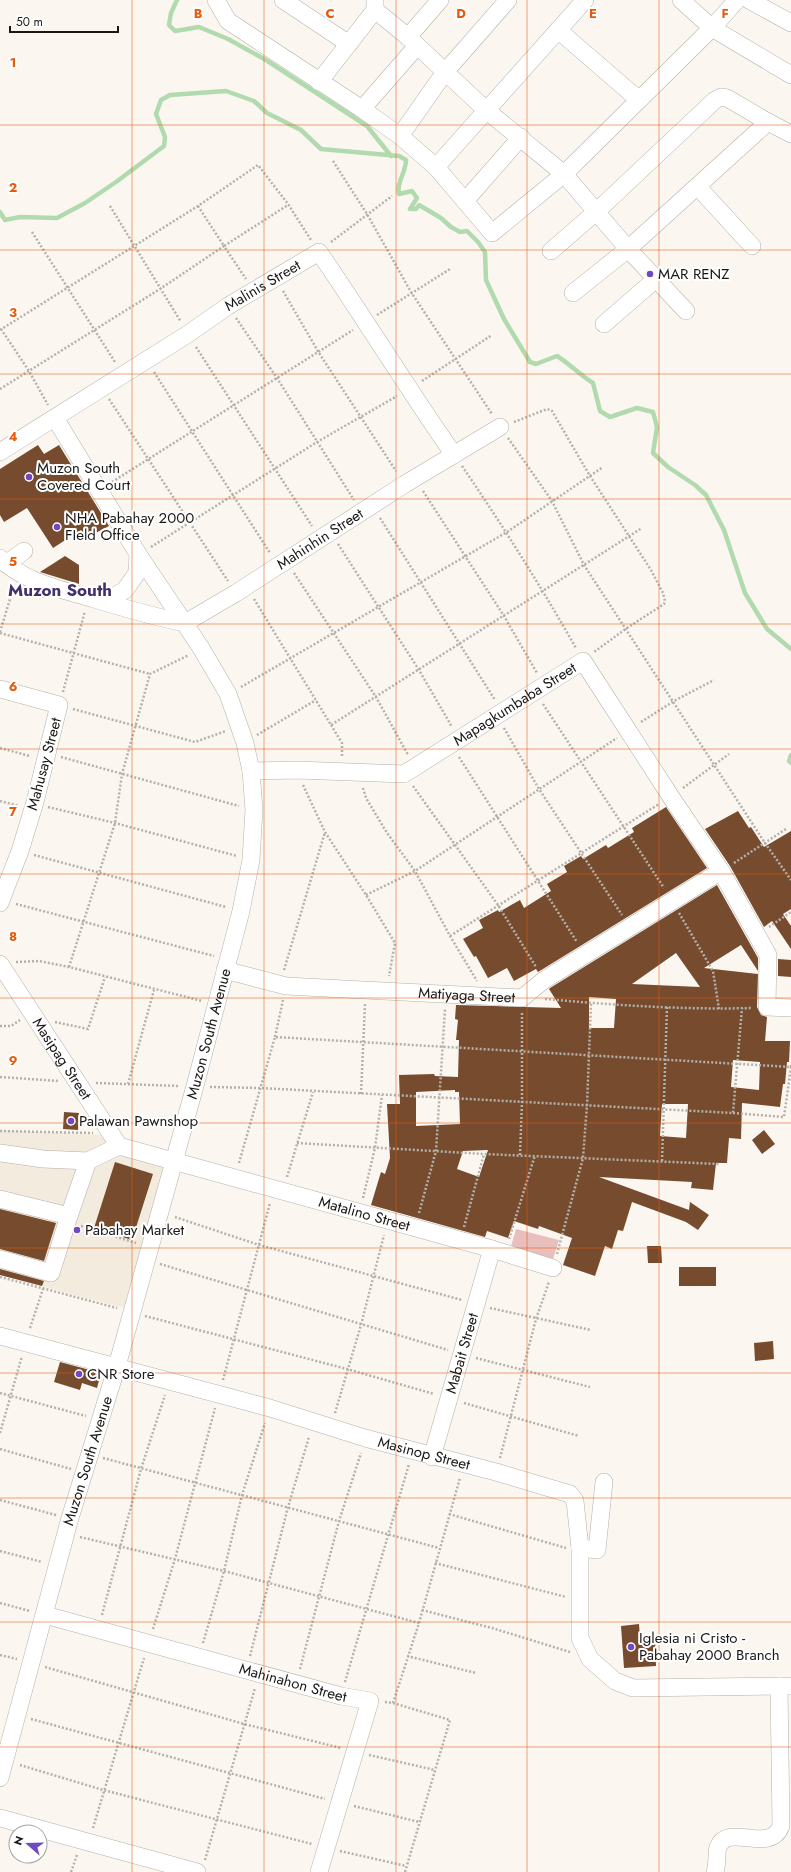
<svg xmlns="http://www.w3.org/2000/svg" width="791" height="1872" font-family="Jost,sans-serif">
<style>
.built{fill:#f3ebde}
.green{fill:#e8bfbc}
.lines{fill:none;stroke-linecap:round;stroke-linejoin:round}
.stream{stroke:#b2daaf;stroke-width:4.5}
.building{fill:#774c2e;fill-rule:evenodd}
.minor-casing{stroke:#b4b0aa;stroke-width:18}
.path{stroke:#b4b1ac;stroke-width:2.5;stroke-dasharray:2 2;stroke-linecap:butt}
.minor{stroke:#fff;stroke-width:17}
.grid{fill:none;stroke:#e8590c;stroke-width:1;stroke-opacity:0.55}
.poi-dot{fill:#7048c0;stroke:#fff;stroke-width:1.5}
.labels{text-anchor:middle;stroke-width:4;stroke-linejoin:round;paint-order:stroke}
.poi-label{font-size:15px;fill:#191816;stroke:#fff;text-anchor:start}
.street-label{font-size:15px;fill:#191816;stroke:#fff}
.quarter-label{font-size:17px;font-weight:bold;fill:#42306c;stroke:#fff}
.grid-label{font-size:13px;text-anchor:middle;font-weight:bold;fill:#e8590c;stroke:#fff;stroke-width:4;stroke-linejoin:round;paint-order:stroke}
</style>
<rect width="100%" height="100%" fill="#fbf7f0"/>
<path class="built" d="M0,1130l102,5 18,19 50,15 -38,141 -132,-35z"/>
<path class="green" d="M516,1229l43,11 -10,32 -41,-15z"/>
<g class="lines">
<path class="stream" d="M177,0l-6,13 -2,12 6,6 24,-4 29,12 38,21 101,66 24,30
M0,212l5,8 15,-3 37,1 28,-15 31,-21 48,-36 1,-9 -9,-23 5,-14 9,-5 56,-4 28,10 13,12 34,17 20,19 78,7 7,4c0,13 -10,22 -7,34l13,-3 5,7 -7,11h6l3,-4 22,13 10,9 9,5 7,-1 11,11 7,10 1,28 18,39 26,43 6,2 21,-8c13,8 23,19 36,27l7,28 10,6 27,-9 16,4 4,15 -4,26 15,14 27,18 11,10 18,35 21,63 22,36 24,20
M791,755l-2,6 2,2"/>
</g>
<path class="building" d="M38,445l6,9 15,-9 50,81 -23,12 -5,-8 -28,18 -26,-40 -23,14 -4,-7v-46z
M65,556l14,9v19l-39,-12z
M666,807l41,61 -169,104 -2,-3 -22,12 -7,-13 -19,10 -12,-22 -2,1 -11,-18 20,-11 -4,-8 19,-10 1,2 21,-12 4,8 27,-17 -4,-7 20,-12 -3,-6 17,-10 2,3 23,-14 2,3 26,-16 -2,-4z
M738,811l11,17 2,-1 13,20 27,-16v78l-8,5 8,12v23l-19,-28 -8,6 -34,-61 -25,-37z
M717,885l41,73v13l-17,-26 -37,23 54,6 -1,33 4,8 6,2 -2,24h25l-1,21h-2l-2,22h-2l-3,23 -38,-4 -1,36 -12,-1 -2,25h-11l-3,27 -22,-2 1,-6 -93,-5 90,33 1,-8 19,13 -11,15 -12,-8 -54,-20 -9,29 -5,-1 -6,19 -7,-3 -10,30 -32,-11 9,-27 -33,-12 -1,3 -24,-8 -6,17 -21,-7 -2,6 -114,-32 10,-33 4,2 5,-16 -3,-54h13l-1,-29 35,-1 1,2 23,1 1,-37h-3l2,-20 -3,-1 1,-14 105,3 -12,-19 1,-1zM676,953l24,34 -68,-3zM589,997l27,2 -2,29h-25zM733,1060l27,2 -1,28 -28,-3zM455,1090v2h4l1,32 -44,2v-34zM662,1104h26l-2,34 -26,-2zM488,1150l-9,27 -22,-8 6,-18z
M778,959l13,1v17l-13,-1z
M64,1112l15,1 -1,17 -15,-1z
M764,1130l11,14 -13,10 -10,-14z
M115,1162l38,12 -21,66 -38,-12z
M0,1209l56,14 -12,38 -44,-12z
M647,1246h14l1,17h-14z
M679,1267h37v19h-37z
M0,1269l44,12 -2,5 -42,-11z
M773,1341l1,18 -19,2 -1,-18z
M60,1362l41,11 -4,15 -15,-5 -2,7 -26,-8z
M639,1624l1,14 15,-1 1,29 -32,2 -3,-42z"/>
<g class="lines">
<defs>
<g id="minor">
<path d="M216,0l12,21 134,88 38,27 36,31 56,66 72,-59 148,-146 25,-28"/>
<path d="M283,0l66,44"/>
<path d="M681,0l31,28 79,47"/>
<path d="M749,0l42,23"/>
<path d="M375,10l33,27 78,73 78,64 64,75 58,62"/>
<path d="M558,30l81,70"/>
<path d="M408,37l32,-37"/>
<path d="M319,82l56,-72v-10"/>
<path d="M362,109l55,-63"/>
<path d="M400,136l45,-64 63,-72"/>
<path d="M436,167l149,-167"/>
<path d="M698,187l54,59"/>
<path d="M465,201l56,-64"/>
<path d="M551,251l46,-40 118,-111 6,-3 6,1 41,24 23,12"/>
<path d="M573,293l55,-44 140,-127"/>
<path d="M604,324l52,-45"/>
<path id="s1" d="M0,452l188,-118 40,-28 91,-54c46,67 88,136 135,203"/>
<path d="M0,558c25,25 61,31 94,41 30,9 60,18 91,24"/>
<path d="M6,564l18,-13"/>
<path d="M96,598h15l14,-8 12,-17 1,-19"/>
<path id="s2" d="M185,623l51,-30 169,-109 95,-57"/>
<path d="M0,689l59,16 -24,97 -15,49 -20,52"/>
<path id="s3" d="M251,771l46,-1 107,4 179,-113 88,136 50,74 47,84 -1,52 24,1"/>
<path id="s4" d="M0,964l119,182 373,103 61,19"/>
<path id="s5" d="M225,970l61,16 236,12 22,-18 177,-109"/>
<path d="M0,1153l43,6 45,2"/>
<path d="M0,1199l69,17 19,-55 31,-15"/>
<path d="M0,1259l51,14 18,-57"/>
<path id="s6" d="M0,1336l270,72 95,30 131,34 74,22 5,7 5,47v90l10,21 25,22 18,7 158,-2"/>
<path id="s7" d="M432,1457l60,-208"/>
<path d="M580,1548l17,2 7,-68"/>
<path id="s8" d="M45,1615l296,81 29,5 -51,171"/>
<path id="s9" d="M0,1778l70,-260 47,-152 78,-280 46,-175 10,-51 3,-50 -3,-39 -6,-28 -17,-49 -27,-46 -63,-94 -83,-136"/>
<path d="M0,1818l197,54"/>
<path d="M715,1872c3,-8 1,-17 3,-25 10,-25 52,8 63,-21l-2,-140"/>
</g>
</defs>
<use href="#minor" class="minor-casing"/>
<path class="path" d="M333,161l34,53 44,78 81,122
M110,206l71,116
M198,206l26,40 64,-41
M32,232l83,130
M331,242l61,-46
M283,291l36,62 77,118
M377,315l73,-46
M236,318l41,60 77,122
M1,329l28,42 19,34
M0,330l198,-124 60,-41 30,39 23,36
M196,347l116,179
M154,372l116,181
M422,381l70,-46
M0,389l160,-100 64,-43 22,33
M109,399l119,182
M514,422l33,-13 5,2 38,65 61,94 12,23 2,8 -1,3 -37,24 -33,24
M508,438l44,63 32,64 181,278 26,37
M462,466c41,60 78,119 114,182
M112,482l241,-152
M423,491l81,125 33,57
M380,518l115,182
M338,544l81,126 33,57
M151,547l166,-105 80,-46
M294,573l82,124 32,58
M254,599l77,126 311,-197
M0,632l14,-46
M0,633l150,41
M241,687l266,-155 96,-65
M63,692l22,-81
M543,704l121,184
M73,709l122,33 31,-11
M641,722l33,-21 40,-21
M331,725l11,18v14
M504,728l35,61 83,126
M257,735l59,-35
M0,748l30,8
M61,757l178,49
M459,757l118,185
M303,785l22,47 41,63 29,48 -6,33
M413,786l85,119 38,62
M363,788l3,10 21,35 28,38 35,65 27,45
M683,788l46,-34
M0,801l19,5
M48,807l67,16 122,33
M34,855l192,52
M734,863l52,-34
M366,895l49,-24 202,-133
M16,904l198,52
M679,913l34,58 6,38
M769,927l22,-15
M450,936l209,-132
M16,962l23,-1 30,6 133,34
M69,967l46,-144 7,-49 28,-100 39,-19
M284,970l41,-138
M545,999c69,6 138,11 207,9
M55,1022l33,7 17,-52
M0,1026h11l9,-6
M275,1037l8,-37
M0,1077l59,4
M96,1083l83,3
M128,1084l26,-94
M210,1087l50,1 473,25 9,-105
M361,1094l4,-90
M733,1113l51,4 7,-50
M0,1131l93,2
M297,1143l187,11 235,10
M520,1155l2,-53v-89
M662,1161l5,-154
M239,1163l36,-126 516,30v-4
M287,1177l26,-85
M363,1198l12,-50 7,-53
M419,1213l17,-62 9,-142
M175,1217l84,28 203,55
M81,1226l55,17
M464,1227l20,-73
M509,1239l26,-84
M557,1254l26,-96 4,-53 4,-102
M160,1264l288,86
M0,1277l117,31
M490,1308l101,22
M145,1316l202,53 87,25
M30,1328l13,-39
M476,1358l114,29
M223,1380l47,-177
M0,1393l86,23
M464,1403l115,33
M335,1413l26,-88 23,-90
M0,1433l22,-77
M0,1449l71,20
M103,1458l336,90
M500,1458l36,-139 13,-37
M0,1500l56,15
M449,1514l117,34
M80,1537l144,34 195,52
M0,1551l42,11
M435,1563l131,34
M0,1603l30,8
M422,1610l70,18 78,24
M102,1615l39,-146 24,-74
M153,1629l22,-70 40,-151
M203,1643l21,-72 18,-76 23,-72
M0,1655l17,4
M250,1656l38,-149 21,-70
M407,1656l69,17
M45,1667l199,57 97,24
M300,1669l39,-148 22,-68
M345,1682l64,-218
M385,1702l8,1 26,-80 41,-145
M393,1703l57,17 -45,152
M31,1719l294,80
M369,1755l66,15
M20,1765l83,25 209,54
M354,1806l65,16
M93,1828l51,-170
M340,1851l66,15
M205,1860l50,-172
M71,1872l6,-17"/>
<use href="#minor" class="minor"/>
</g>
<path class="grid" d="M132,0v1872M264,0v1872M396,0v1872M527,0v1872M659,0v1872M0,125h791M0,250h791M0,374h791M0,499h791M0,624h791M0,749h791M0,874h791M0,998h791M0,1123h791M0,1248h791M0,1373h791M0,1498h791M0,1622h791M0,1747h791"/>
<g class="poi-dot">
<circle cx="650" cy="274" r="4"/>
<circle cx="29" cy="477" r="4"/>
<circle cx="57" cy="527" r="4"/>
<circle cx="71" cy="1121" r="4"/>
<circle cx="77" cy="1230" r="4"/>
<circle cx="79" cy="1374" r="4"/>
<circle cx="631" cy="1647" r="4"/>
</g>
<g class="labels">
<g class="poi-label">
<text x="658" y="279">MAR RENZ</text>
<text x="37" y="473">Muzon South<tspan x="37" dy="17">Covered Court</tspan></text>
<text x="65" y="523">NHA Pabahay 2000<tspan x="65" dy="17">FIeld Office</tspan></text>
<text x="79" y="1126">Palawan Pawnshop</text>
<text x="85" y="1235">Pabahay Market</text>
<text x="87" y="1379">CNR Store</text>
<text x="639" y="1643">Iglesia ni Cristo -<tspan x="639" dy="17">Pabahay 2000 Branch</tspan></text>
</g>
<g class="street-label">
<text dy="5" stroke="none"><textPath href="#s1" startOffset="311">Malinis Street</textPath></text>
<text dy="5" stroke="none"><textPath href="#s2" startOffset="159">Mahinhin Street</textPath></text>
<text dy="5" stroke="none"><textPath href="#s3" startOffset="284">Mapagkumbaba Street</textPath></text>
<text transform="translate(44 764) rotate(-75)" y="5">Mahusay Street</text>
<text dy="5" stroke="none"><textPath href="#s5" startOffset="244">Matiyaga Street</textPath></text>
<text dy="5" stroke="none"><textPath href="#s9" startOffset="773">Muzon South Avenue</textPath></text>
<text dy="5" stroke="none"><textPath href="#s4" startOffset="113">Masipag Street</textPath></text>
<text dy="5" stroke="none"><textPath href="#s4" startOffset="472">Matalino Street</textPath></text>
<text dy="5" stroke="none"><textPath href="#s7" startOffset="108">Mabait Street</textPath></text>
<text dy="5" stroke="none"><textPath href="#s6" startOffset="440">Masinop Street</textPath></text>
<text dy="5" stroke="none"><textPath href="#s9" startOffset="329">Muzon South Avenue</textPath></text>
<text dy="5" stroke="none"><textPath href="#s8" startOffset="257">Mahinahon Street</textPath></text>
</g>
<g class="quarter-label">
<text x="60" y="596">Muzon South</text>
</g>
</g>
<g class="grid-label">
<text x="198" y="18">B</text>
<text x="330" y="18">C</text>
<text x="461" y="18">D</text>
<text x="593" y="18">E</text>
<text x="725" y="18">F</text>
<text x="13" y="67">1</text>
<text x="13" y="192">2</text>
<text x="13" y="317">3</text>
<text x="13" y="441">4</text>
<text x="13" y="566">5</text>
<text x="13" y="691">6</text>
<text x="13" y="816">7</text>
<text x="13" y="941">8</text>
<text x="13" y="1065">9</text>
</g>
<g transform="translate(28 1844) rotate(290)"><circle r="19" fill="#ffffff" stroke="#a3a3a2"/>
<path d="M0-3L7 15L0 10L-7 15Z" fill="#7048c0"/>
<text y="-6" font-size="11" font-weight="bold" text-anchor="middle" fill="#191816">N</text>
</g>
<path d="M10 26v6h108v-6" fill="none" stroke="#191816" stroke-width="2"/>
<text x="16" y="26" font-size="12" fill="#191816" stroke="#ffffff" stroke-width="3" paint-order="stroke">50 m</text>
</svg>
